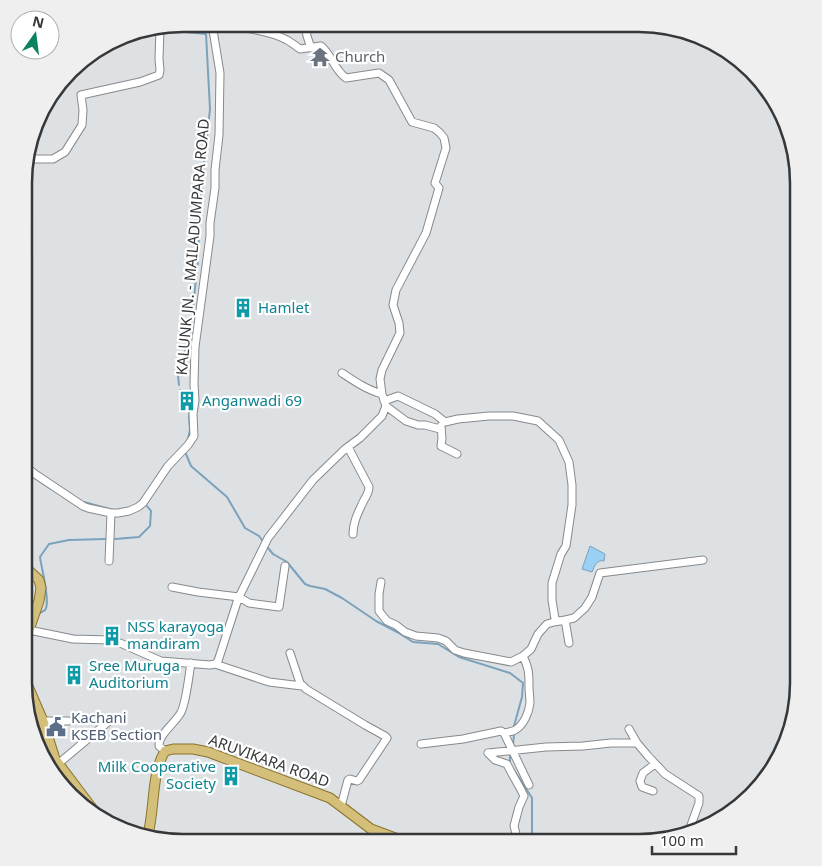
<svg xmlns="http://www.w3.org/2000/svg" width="822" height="866" font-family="'Noto Sans',sans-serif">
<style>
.water{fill:#9ad0f3;stroke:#7ca2bb}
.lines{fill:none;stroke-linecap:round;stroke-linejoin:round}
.stream{stroke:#7ca2bb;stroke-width:2}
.minor-casing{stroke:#87898c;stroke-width:9}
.major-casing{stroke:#8a732a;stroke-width:11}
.minor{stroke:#fff;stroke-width:7}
.major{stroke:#d4bf7a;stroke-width:9}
.labels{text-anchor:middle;stroke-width:4.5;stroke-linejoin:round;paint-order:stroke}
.worship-label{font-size:15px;fill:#5b616d;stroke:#fff;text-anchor:start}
.street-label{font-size:15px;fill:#363739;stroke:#fff}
.culture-label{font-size:15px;fill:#0d838f;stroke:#fff;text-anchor:start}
.service-label{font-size:15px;fill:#4e5e75;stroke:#fff;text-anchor:start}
.rim{fill:none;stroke:#363739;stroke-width:2.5}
</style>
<rect width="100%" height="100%" fill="#dee1e4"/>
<path class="water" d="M590,546l15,8 -1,7c-7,-2 -10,6 -12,11l-10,-3z"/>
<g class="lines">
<path class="stream" d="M153,29h1
M164,30l42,4 4,75 -12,109 1,34 -10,91 -11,22v10l1,10
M180,390v1h7l4,7 -2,19 1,13 -2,9
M186,454l5,12 36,31 18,31 14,8 3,4
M25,471l5,4 21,14
M84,502l29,8
M115,539l24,-2 11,-11 1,-15 -4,-5
M268,548l5,6 14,8 18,22 5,2 15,3 17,9 34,23 21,11 16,10 25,2 21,13 51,16 13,10 -1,14 -8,29
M38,614c2,-1 6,-3 7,-4 6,-7 -4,-44 -5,-53l9,-13 20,-4 36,-1
M24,621l6,-3
M513,745l1,-10
M510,763v-7
M512,767l20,31v44"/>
<defs>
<path id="minor" d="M305,24l2,12 4,12
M27,159h26l12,-7 17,-27 1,-15 -2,-15 59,-13 19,-7 1,-5 -1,-11 1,-31
M342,373c12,8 25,17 40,21
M384,401l14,-5 37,18 10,8 13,-3 31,-3h24l25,5 21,19 10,22 3,23v20l-6,41 -5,8 -9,29v17l3,19 2,2
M386,406l20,15 12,4h7l15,4
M441,426l1,12 -1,8 16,8
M348,447l21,40c0,6 -3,9 -6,15 -5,11 -10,20 -10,32
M25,466l10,8 48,32 5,2 23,5h7l11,-2 9,-4 5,-4 25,-37 20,-21 6,-9 -1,-22 2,-14 -1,-16 1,-37 15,-111v-13l5,-35v-18l4,-35 1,-62 -8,-49
M109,561l2,-48
M381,582l-2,12v17l8,10 9,4 9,7 11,4 22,2 8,3 9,9 9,3 47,9 12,-6 8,-7 7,-15 9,-10 7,-2 11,-2 9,-2 11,-10 7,-11 8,-24 103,-13
M172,587l26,5 41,5 10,6 30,4 6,-41
M565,620l4,23
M29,630l44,9 37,1 10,3 41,18 49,4 5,-1 3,-3 20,-62 30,-61 45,-58 32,-31 15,-11 22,-22 4,-10 -4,-12 -2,-15 2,-9 18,-37 -1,-10 -6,-18 3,-15 30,-57 13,-45 -4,-5 11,-35 -2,-10 -4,-5 -6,-5 -22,-6 -23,-42 -10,-7 -33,5c-12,-8 -14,-23 -25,-32l-21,3c-4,-3 -8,-6 -13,-9 -21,-11 -52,-13 -75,-16
M290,653l10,30 6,6 59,36 20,11 2,2 -28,42 -2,1 -7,-2 -2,1 -7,26
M215,664l54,18 33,4
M43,721h25
M629,729l8,14 11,13 17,18 34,22v7l-9,25
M504,733c3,-1 8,-1 11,-3 9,-5 14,-18 15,-27 0,-5 -1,-11 -1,-16 0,-14 0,-18 -6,-31
M421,744l42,-5 38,-8 3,2 25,52
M165,751l-6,-5c0,-12 15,-22 21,-32 6,-8 9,-40 11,-51
M488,753l58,-6 37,-1 28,-3h26
M488,753l7,7 12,4c5,11 12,21 17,32l-5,11 -5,19 4,16
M58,764l50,-42
M653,791l-11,-4 -2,-6 3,-8 12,-9"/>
<path id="major" d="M24,649l5,-19 10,-29 2,-13 -2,-8 -14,-13
M24,677l19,44 12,38 40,53
M148,834c7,-26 3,-60 17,-83l8,-2h20l15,3 122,46 41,31 35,13"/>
</defs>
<use href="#minor" class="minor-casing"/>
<use href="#major" class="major-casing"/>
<use href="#minor" class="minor"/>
<use href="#major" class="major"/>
</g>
<defs>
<symbol id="temple-bare" viewBox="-9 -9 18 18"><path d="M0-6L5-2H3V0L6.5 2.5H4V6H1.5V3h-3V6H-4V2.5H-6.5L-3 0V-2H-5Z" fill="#6b7280" stroke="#fff" stroke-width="2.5" paint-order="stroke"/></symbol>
<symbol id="building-bare" viewBox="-9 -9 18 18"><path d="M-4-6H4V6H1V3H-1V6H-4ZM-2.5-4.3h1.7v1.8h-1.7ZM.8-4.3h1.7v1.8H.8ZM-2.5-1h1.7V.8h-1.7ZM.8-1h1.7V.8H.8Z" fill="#0f9aa8" stroke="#fff" stroke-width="2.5" paint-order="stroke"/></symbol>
<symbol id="civic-bare" viewBox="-9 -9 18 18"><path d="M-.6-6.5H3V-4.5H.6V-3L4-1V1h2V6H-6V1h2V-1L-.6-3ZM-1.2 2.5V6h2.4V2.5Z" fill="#5c6f8a" stroke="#fff" stroke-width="2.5" paint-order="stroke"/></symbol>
</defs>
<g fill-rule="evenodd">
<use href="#temple-bare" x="306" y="43" width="28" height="28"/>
<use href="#building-bare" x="229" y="294" width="28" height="28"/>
<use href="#building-bare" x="173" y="387" width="28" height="28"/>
<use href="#building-bare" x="98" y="622" width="28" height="28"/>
<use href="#building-bare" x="60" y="661" width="28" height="28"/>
<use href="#civic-bare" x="42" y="713" width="28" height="28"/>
<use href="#building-bare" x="217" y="762" width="28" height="28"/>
</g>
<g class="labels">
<g class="worship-label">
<text x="335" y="62">Church</text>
</g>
<g class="street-label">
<text transform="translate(193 247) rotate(-85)" y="5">KALUNK JN. - MAILADUMPARA ROAD</text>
<text transform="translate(269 761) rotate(20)" y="5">ARUVIKARA ROAD</text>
</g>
<g class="culture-label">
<text x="258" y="313">Hamlet</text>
<text x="202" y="406">Anganwadi 69</text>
<text x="127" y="632">NSS karayoga<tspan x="127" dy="17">mandiram</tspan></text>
<text x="89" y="671">Sree Muruga<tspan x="89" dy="17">Auditorium</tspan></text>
<text x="216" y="772" text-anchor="end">Milk Cooperative<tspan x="216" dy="17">Society</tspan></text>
</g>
<g class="service-label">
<text x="71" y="723">Kachani<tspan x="71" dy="17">KSEB Section</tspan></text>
</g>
</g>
<path d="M0 0H822V866H0ZM183 32H639A151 151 0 0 1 790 183V683A151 151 0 0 1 639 834H183A151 151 0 0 1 32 683V183A151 151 0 0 1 183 32Z" fill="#efefef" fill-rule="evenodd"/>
<path class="rim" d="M183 32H639A151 151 0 0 1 790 183V683A151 151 0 0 1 639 834H183A151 151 0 0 1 32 683V183A151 151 0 0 1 183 32Z"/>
<g transform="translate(35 35) rotate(14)"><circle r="24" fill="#ffffff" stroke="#afafb0"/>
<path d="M0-4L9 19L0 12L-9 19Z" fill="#0c8261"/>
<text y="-8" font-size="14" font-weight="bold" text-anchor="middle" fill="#363739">N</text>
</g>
<path d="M652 846v8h84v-8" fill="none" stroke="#363739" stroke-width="2.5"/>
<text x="660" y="846" font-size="15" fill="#363739" stroke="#ffffff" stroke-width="4" paint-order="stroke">100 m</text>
</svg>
